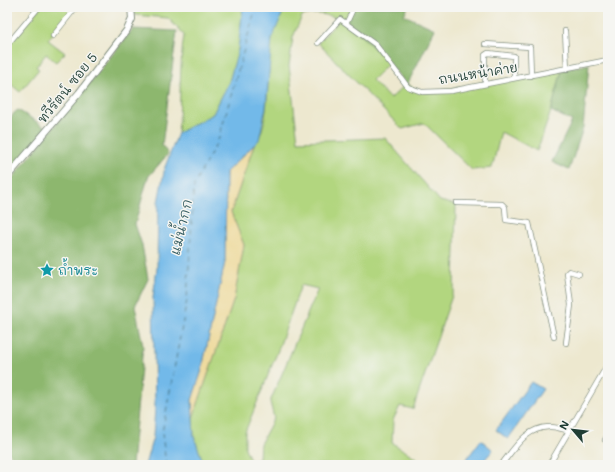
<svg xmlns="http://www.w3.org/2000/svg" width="615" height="472" font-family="Mali,'Playpen Sans Thai',sans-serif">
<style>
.green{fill:#b2d67f;stroke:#688a5a;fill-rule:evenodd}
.forest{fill:#8db76e;stroke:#567a51}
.sand{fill:#eeda9e;stroke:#868c69}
.water{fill:#72b9e9;stroke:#487b8e}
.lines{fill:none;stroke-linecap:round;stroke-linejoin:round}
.ferry{stroke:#345c61;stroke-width:1;stroke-dasharray:5 4;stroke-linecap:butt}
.minor-casing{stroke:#869282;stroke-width:6}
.tertiary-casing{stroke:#869282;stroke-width:8}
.minor{stroke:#fff;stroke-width:4.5}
.tertiary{stroke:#fff;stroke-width:6}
.labels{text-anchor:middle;stroke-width:3;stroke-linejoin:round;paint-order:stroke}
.street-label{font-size:13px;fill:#1f3d34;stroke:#f6f6f2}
.culture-label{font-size:13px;fill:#0d838f;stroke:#f6f6f2;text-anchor:start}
.water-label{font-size:14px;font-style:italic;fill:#345c61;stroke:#f6f6f2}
</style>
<rect width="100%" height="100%" fill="#f6f6f2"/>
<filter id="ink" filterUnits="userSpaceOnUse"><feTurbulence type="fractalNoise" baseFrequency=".025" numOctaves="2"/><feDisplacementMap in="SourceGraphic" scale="8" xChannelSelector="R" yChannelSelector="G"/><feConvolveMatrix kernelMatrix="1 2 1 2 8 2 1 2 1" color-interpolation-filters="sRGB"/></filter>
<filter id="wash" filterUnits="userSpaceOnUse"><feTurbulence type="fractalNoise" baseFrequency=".012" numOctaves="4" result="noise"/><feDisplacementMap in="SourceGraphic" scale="16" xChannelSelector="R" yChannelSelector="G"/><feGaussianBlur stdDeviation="0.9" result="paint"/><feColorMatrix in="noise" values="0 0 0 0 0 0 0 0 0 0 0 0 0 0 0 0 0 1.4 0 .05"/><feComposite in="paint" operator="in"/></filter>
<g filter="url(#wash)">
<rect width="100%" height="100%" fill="#ede8cf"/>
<path class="green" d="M40,7h34l-26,33 17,13 -9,9 -10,-8 -10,13 3,2 -19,23 -13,-11v-35z
M133,7h110l-5,43 -9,32 -16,32 -35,19c3,-33 1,-66 6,-98l-16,-17 -33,-3z
M285,7h69l35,56 -17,17 18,19 16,-15 16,8h13l127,-22 -11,41 -14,40 -36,-19 -9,36 -20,2 -48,-47 -22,6 -84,-86 22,-24c-14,-5 -24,-7 -38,-3l-9,21 -4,29 9,75 87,-3 55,63 16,4 -2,85 -41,119 -13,-3 -7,14 -1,23 26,16 -4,6h-210l-10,-28 -1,-19 41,-119 10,-54 -13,-33 23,-67c18,-18 12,-81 18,-106 3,-11 9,-22 13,-32zM301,285l17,4 -48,113 4,16 -14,26 -1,15 -8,3 -6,-14v-16l32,-79z"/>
<path class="forest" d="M354,7h54l-4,8 31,14 -28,56 -21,-25 -39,-38z
M133,29l44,2 -15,114 6,9 -20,23 -13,47 7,21 6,34 -13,27 8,40 -11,119h-112l-13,-14v-266z
M589,64l-6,64 -14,42 -17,-8 20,-41 -21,-10 11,-41z
M18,110l30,19 -32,37 -9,-8v-19l4,-7 -4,-8 7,-11z"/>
<path class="sand" d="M254,145l-23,67 13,33 -10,54 -41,119 -1,-18 9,-27 24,-111 1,-90z"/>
<path class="water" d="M243,7h42l-13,32 -6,68 -7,33 -33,32 -1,90 -24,111 -9,27 2,37 10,28h-59l8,-28 2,-29 -2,-111 4,-29 1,-66 7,-35 13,-34 35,-19 16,-32 9,-32z
M531,382l12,7 -35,50 -12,-9z
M481,440l12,10 -13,15h-18z"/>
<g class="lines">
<path class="ferry" d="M166,465l-4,-32 25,-133 7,-115 25,-47 37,-131"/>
</g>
</g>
<g filter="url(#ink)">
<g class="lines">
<defs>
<path id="minor" d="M347,22l7,-15
M565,31l2,38
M53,36l23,-29
M318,43l22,-24 36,26 32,42 14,5 29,-1 157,-31
M485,44l45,3 1,29
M7,45l32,-38
M485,84v-29l3,-2 26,3v22
M7,105l1,-1
M456,203l46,1 3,3 1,13 23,3 25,114
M566,343l5,-38 -4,-32 2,-2 10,3
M605,440l3,-5
M501,465c14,-17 24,-37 48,-38 7,-1 12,3 19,3
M549,465l59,-101"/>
<path id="tertiary" d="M7,177l72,-84 48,-63 5,-11 -1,-12
M7,464l1,1"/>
</defs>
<use href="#minor" class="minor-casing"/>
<use href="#tertiary" class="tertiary-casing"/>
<use href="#minor" class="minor"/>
<use href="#tertiary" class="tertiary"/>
</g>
</g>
<defs>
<symbol id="sight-bare" viewBox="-9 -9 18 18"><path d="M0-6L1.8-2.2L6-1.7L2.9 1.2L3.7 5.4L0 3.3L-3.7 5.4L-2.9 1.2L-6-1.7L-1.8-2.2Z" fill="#0f9aa8" stroke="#f6f6f2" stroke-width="2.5" paint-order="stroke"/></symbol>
</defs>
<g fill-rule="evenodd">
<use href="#sight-bare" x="37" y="260" width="20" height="20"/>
</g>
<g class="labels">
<g class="street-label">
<text transform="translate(478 73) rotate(-9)" y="5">ถนนหน้าค่าย</text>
<text transform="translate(67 88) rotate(-51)" y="5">ทวีรัตน์ ซอย 5</text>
</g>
<g class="culture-label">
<text x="58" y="275">ถ้ำพระ</text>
</g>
<g class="water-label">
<text transform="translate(181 227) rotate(-77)" y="5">แม่น้ำกก</text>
</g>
</g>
<rect width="615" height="472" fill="none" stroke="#f6f6f2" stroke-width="24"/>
<g transform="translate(573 430) rotate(298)" stroke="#f6f6f2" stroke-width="3" paint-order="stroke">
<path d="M0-3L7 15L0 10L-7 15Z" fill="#1f3d34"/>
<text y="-6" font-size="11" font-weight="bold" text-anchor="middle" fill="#1f3d34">N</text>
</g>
</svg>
